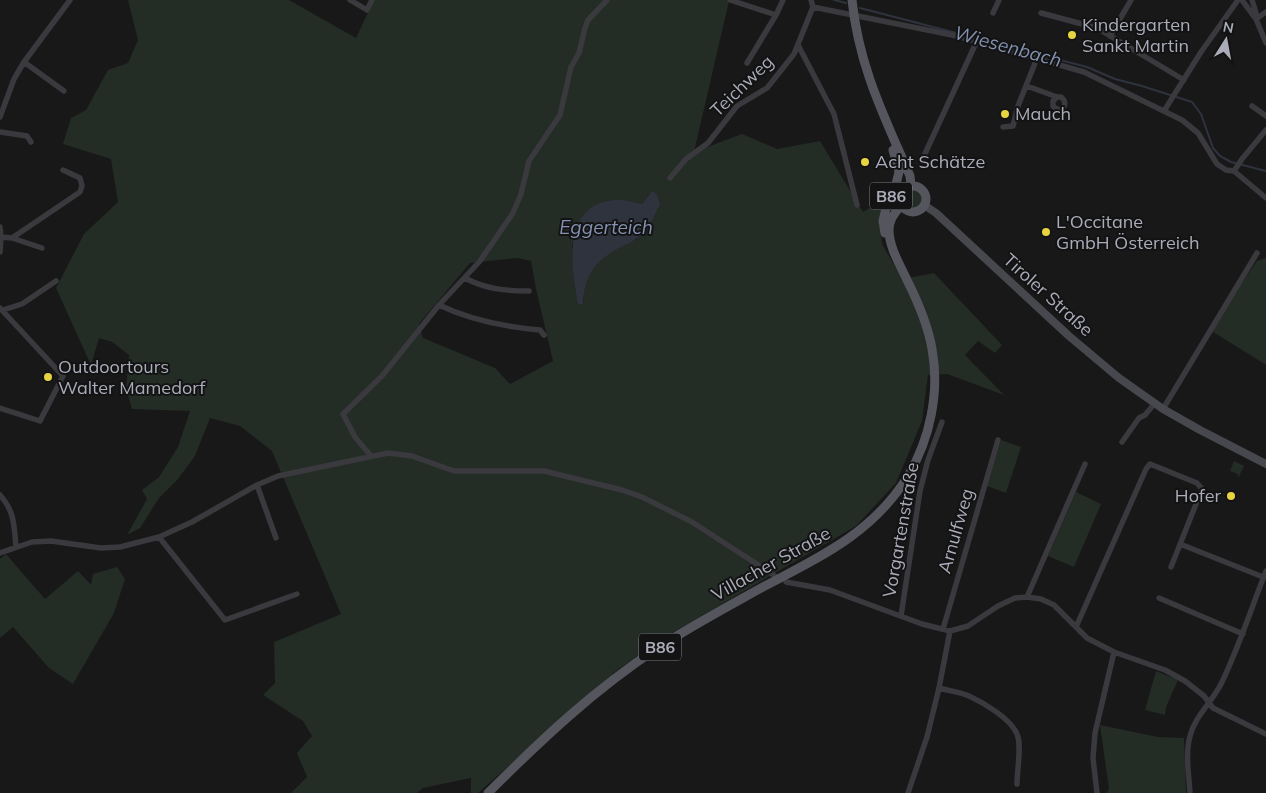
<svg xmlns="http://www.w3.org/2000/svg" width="1266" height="793" font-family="Mulish,sans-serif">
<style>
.green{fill:#242c26;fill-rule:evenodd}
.water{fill:#2e333d}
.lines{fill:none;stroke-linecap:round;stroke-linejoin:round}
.stream{stroke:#2e333d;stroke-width:2}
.street{stroke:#39393e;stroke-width:5.5}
.secondary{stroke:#47474e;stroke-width:8}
.primary{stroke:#55555d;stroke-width:9}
.poi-dot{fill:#e8d341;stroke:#131314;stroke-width:2}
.labels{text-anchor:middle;stroke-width:4;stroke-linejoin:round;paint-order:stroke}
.shield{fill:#131314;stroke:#7d7e88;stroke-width:1}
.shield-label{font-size:16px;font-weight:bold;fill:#aaacb9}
.poi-label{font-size:18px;fill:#aaacb9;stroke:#131314;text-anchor:start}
.street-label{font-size:18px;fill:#aaacb9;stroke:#131314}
.water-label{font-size:19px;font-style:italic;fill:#8492b1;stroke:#131314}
</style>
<rect width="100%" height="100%" fill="#181819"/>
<path class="green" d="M128,0h161l67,38 18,-38h352l3,1 -35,151 48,-18 35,15 43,-8 43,71 19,-11 -2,21 2,22 20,35 32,-6 68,72 -7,8 -17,-12 -13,14 39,40 -57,-21 -19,1 -6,46 -26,62 -40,43 -198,115 -42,30 -138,122h-7v-15l-48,10 -6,5h-126l16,-16 -10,-24 15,-17 -9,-15 -40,-26 12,-12 -1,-41 67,-28 -69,-163 -32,-25 -30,-8 -15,38 -17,23 -19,19 -19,30 -13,7 20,-36 -5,-9 17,-13 19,-30 12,-36 -58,-2 -6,-20 3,-34 -17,-13 -13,-4 -8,27 -35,-77 28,-54 34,-32 -7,-43 -48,-15 8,-26 15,-8 22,-40 20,-7 10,-23zM652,191l-15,48c-17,8 -42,19 -49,38 -4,8 -4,18 -5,27l-5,1 -4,-24 -2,-37 70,-40zM518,258l13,3 5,28 17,72 -43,23 -15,-16 -72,-30 -4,-14 51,-61z
M902 199a11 11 0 1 1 22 0a11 11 0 1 1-22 0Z
M1266,258v107l-56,-35 47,-69z
M1001,440l20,7 -15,46 -19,-7z
M1234,461l10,5 -6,12v-4l-8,-3z
M1076,492l25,12 -27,63 -26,-11z
M6,554l39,45 33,-28 13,14 2,-11 24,-7 8,12 -11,34 -41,71 -24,-16 -36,-41 -13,11v-79z
M1156,671l22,9 -12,27 -1,8 -20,-5z
M1100,725l58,12 26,1 2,55h-79l2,-4z"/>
<path class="water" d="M652,191l5,4 3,9c-6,12 -12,27 -24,35 -5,4 -12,6 -17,9 -26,15 -34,27 -36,56l-5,1c-7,-37 -17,-101 37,-105 8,-1 19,3 27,4z"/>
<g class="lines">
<path class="stream" d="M834,0l12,3
M860,8l227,59 28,12 27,7 50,16 9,12 12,34 7,8 11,6 35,9"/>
<path class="street" d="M350,0l17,10 5,-10
M730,0l46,15 7,-15
M1242,0l14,19 10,24
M1252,0l4,13 -2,3
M813,7l144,29 127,36 98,48 16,13 19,31 9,6 8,1 32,27
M993,13l6,-13
M1041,13l56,15 87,52
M1256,19l10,-7
M1110,36l21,-36
M798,45l36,69 23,91
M24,62l40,29
M747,63l29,-48
M1027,86l30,11h4c9,7 0,18 -8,9v-5l4,-4
M1252,106l14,10
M1164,111l37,-59 37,-52
M0,117l14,-38 10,-17 46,-62
M1003,127l10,-1 5,-20 19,-48
M0,132l27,4 4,6
M923,158l53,-115
M1234,171l8,-12 24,-29
M670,178l16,-19 22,-16 29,-37 30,-18 12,-15 15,-19 19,-47 -2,-7
M0,227l1,10 -1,15
M1,237l11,1 68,-46 2,-6 -2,-8 -17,-8
M12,238l30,10
M465,278c20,11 41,13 64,13
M439,305c31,15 67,22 101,25l4,5
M0,308l63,68 -23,45 -40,-13
M3,310l19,-6 34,-23
M1163,409l94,-156
M1122,442l17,-24 6,-3 10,-12
M371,456l-16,-19 -12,-23 39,-38 57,-71 41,-44 33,-48 8,-19 8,-33 31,-46 11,-48 8,-14 6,-25 3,-8 19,-20
M257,485l19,53
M0,495c15,17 14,31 16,52
M159,537l66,83 72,-26
M1180,544l83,33
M0,553l32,-11 19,-1 50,7 19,-1 39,-10 33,-15 65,-37 21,-9 110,-23 24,3 42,15h90l78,19 20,7 50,25 83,54
M786,582l44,8 92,34 28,7 18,-5 30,-20 17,-8 12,-1 14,2 13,6 33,33 27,14 51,18 20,11 19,15 9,12 53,26
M1027,597l58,-133
M1159,598l84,36
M901,616l19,-125 8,-31 14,-38
M1076,627l70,-158 4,-5 47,19 5,6 -31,78
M943,629l55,-189
M939,688c10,3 21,4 30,8 15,7 41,22 48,38 5,11 0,36 0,50
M908,793l19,-56 12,-49 11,-57
M1097,793l-4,-35 2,-25 19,-81
M1190,793c-1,-18 -5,-39 0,-57 5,-20 22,-34 31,-52 18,-37 30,-75 45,-113"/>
<path class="secondary" d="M924,205l12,8 133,123 50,42 44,31 37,21 66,34"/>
<path class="primary" d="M852,0c7,67 32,116 58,176l1,9
M900 199a13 13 0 1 1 26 0a13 13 0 1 1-26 0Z
M885,233l-2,-12 3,-13 9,-20 4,-16 -6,-22
M488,793c53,-53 106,-103 168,-144 35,-23 71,-42 107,-62 57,-30 110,-54 145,-111 22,-37 32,-84 24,-127 -4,-24 -14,-47 -25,-69 -7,-15 -18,-33 -18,-50 0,-11 6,-17 12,-25"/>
</g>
<g class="poi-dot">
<circle cx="1072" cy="35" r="5"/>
<circle cx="1005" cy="114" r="5"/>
<circle cx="865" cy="162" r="5"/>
<circle cx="1046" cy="232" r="5"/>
<circle cx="48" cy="377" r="5"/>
<circle cx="1231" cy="496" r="5"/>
</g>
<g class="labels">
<g class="shield">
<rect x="870" y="182.5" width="42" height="27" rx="4"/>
<rect x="639" y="633.5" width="42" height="27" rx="4"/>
</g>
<g class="shield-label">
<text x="891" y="202">B86</text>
<text x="660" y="653">B86</text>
</g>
<g class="poi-label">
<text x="1082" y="31">Kindergarten<tspan x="1082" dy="21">Sankt Martin</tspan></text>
<text x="1015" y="120">Mauch</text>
<text x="875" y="168">Acht Schätze</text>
<text x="1056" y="228">L'Occitane<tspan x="1056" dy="21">GmbH Österreich</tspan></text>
<text x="58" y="373">Outdoortours<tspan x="58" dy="21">Walter Mamedorf</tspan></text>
<text x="1221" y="502" text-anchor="end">Hofer</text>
</g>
<g class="street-label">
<text transform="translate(742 86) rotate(-44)" y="6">Teichweg</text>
<text transform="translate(1048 295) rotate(42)" y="6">Tiroler Straße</text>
<text transform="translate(901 530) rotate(-80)" y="6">Vorgartenstraße</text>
<text transform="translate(956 531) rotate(-74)" y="6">Arnulfweg</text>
<text transform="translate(771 564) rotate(-29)" y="6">Villacher Straße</text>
</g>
<g class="water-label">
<text transform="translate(1008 46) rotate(15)" y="7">Wiesenbach</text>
<text x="606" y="234">Eggerteich</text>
</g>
</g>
<g transform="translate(1226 40) rotate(11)" stroke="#131314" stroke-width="4" paint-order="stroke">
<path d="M0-4L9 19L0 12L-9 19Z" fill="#aaacb9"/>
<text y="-8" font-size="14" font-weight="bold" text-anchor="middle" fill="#aaacb9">N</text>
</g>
</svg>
